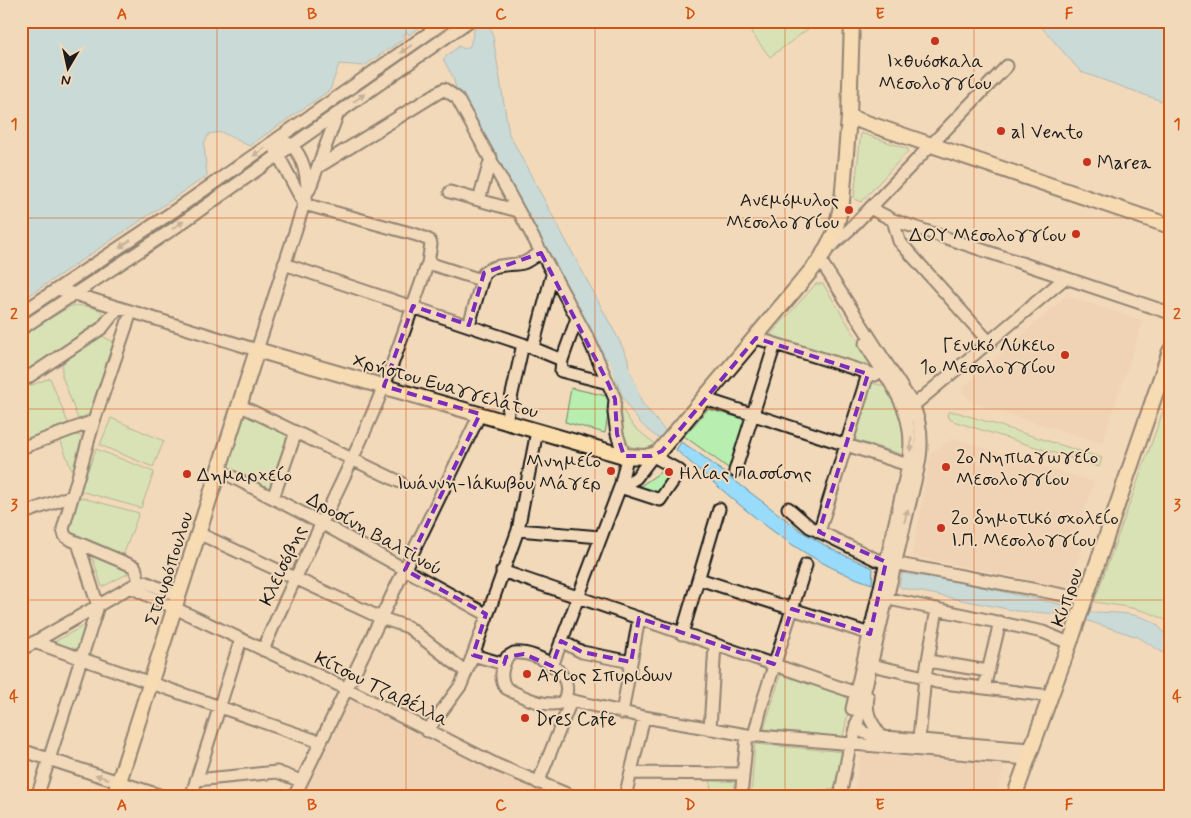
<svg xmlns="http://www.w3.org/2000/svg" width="1191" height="818" font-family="Mynerve,sans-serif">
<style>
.built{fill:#edccb0}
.green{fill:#b8eeb0;stroke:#6a8566}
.water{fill:#98dbfa;stroke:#668fa1}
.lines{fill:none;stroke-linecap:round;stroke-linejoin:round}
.river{stroke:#98dbfa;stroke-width:16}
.minor-casing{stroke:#1c1c1c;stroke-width:15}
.major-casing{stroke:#1c1c1c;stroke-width:18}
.minor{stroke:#f2d9ba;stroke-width:11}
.major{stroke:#fbddab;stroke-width:14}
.oneway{fill:#928473}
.marked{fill:none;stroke:#7b2cbf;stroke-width:4;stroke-dasharray:10 6;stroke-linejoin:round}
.grid{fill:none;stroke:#d4530e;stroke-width:1;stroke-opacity:0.55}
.poi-dot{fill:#c8321e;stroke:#f2d9ba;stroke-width:2}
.labels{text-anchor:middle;stroke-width:4;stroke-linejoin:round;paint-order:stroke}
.poi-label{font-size:19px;fill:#1c1c1c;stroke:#f2d9ba;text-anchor:start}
.street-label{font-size:19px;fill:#1c1c1c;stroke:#f2d9ba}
.neatline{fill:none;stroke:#d4530e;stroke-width:2}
.grid-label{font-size:16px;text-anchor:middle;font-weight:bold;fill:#d4530e}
</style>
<rect width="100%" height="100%" fill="#f2d9ba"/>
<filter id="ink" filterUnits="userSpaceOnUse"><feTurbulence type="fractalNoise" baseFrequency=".02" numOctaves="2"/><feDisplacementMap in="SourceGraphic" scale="10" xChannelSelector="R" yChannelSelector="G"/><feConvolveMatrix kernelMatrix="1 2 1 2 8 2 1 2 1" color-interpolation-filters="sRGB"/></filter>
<g filter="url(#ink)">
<path class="built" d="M1066,296l77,25 -41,122 -130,-40 -11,-14z
M953,438l141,44 -19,57 9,3 -15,46 -157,-32 19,-103z
M346,686l195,96 39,15h-288z
M861,753l144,12 -10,32h-142z"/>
<path class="green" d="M766,21h49l1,2 -46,34 -19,-25z
M861,133l47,16v2l-47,51 -7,-4z
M816,284h7l52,84 -103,-31 -1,-3z
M71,306c10,-1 31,0 34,11l-84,58v-39z
M102,336l10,5 1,8 -21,64 -14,6 -16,-43v-11l5,-6z
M50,378l18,45 -47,18v-52z
M872,383l16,4 18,40 -1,28 -50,-15z
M571,388l40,9 -6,36 -40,-11z
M1170,392v231c-22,-15 -51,-17 -76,-21z
M239,405l57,27 -23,66 -54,-28z
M621,407l12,19 22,18c-9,7 -20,5 -30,0z
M708,409l39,11 -16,50 -47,-34z
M948,412h8l146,46 -3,9 -146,-46 -6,-4z
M111,418l53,23 -11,26 -53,-22z
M74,434l6,2 3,4 -10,34 -13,-35z
M96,449l58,23 -13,36 -61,-17z
M668,467l7,5 -18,24 -21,-7z
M79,497l60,16 -16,43 -57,-21z
M91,553l42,18 -31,16z
M89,623l-8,29 -26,-8 -1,-2z
M781,674l70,23 -8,40 -79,-8z
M755,744l90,8 -6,37 -88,6z
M711,778h30l-2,19h-33l4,-2z"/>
<path class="water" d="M21,21h407l-19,14 -2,-3 -4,3 2,3 -41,28 -25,-2 -9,26 -81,56 -28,-14 -12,2 -5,10 3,32 -186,125z
M1036,21h134v83l-89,-32z
M480,23l9,3 3,5 17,103 111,208 8,17 1,10 -4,-1 -3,-7 -18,-3 -4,-5 -44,-86 -99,-174 -4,-16 -10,-18 16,-13 5,3 6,-3 5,-19z
M612,362h8l1,12 8,-3 2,2 11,30 24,29 -6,7c-24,-15 -37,-37 -45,-64l3,-1v-7h-5z
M681,442l16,10 104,79 32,19 40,18 -1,16c-78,-25 -136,-83 -196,-134z
M902,573l57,9 105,23 -3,9 -44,-3 -115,-23 -3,-2z
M1088,612c35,1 82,-2 82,45l-32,-20 -53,-17z"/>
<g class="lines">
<path class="river" d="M609,340l22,54"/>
<defs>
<path id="minor" d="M318,167l126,-78 13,9 133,244 18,41 7,16 -1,14 3,21 9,28 -6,25 -68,179
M309,190l29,-77
M450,192l68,19
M479,200l12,-42
M870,208l23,12 277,93
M893,220l6,21 91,102
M828,249l21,-19 158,-164
M820,260l92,143c11,21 11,43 6,66l-66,276 -3,5 -9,47
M428,263l53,17
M284,264l239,80 -17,77
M58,289l199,61 47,-146c8,-20 -1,-62 -27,-65l-1,12 28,53 113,31 12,5 2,4 -3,19c-20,57 -39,115 -64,170 -32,73 -70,143 -101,217
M131,312l-37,109 -31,108 2,7 4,3 66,28 4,15
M21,313l153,-102 272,-190
M469,325l15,-52c12,-10 25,-7 39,-10 6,-2 11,-7 18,-10
M21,329l152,-100 296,-208
M756,338l119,37
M523,344l39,16 -1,11 47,12
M533,347l19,-72
M562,360l15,-42
M21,382l81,-54 15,-19
M705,399l203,66
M239,405l161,77
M908,410l157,-132
M21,448l73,-27
M653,456l27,15 -20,29 -40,-13 16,-9z
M219,470l102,53 165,91
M735,471l40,-127
M273,498l23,-66
M788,508l22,19 67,33 208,39
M21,514l51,-18
M518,530l82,7
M819,532l49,-158
M198,533l183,85 27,9 58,45
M502,571l354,122
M699,579l171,55
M130,587l217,102 150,76 77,32
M880,597l163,35 26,11
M937,609l-12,68 11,5 113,14
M682,634l37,-125
M561,641l21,11 49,10
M34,642l286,100
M21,650l118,-68h6l33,14
M514,653c24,-2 65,21 49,49 -16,7 -43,-6 -57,-14 -7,-10 -4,-20 1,-31z
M473,655l31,9
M928,661l60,10
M871,665l54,12 -6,62
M984,688l16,-66
M868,697c-3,17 3,25 13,39
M565,699l79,18 103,18 280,24
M852,709l55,-239c12,-56 -14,-81 -42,-126
M622,713l17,-95
M856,724l7,8 10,4 158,13
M710,729l5,-85
M427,731l34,-46 12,-30 45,-125 19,-99
M754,736l8,-32 44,-139
M21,750l144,47
M631,773l112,1
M196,780l81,-8 24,9
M538,783l33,-82
M37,797l61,-191 -20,-63
M191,797l50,-158
M294,797l186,-383
M625,797l19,-80
M741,797l6,-62"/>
<path id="major" d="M849,117l321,109
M114,797l143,-447 367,106 21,1 12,-3 163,-194 15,-28 7,-30 7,-85 3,-96
M1014,797l59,-163 97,-283"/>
</defs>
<use href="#minor" class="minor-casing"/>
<use href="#major" class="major-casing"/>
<use href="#minor" class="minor"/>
<use href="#major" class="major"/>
</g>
<defs><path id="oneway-solid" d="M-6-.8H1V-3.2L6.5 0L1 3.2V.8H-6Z" transform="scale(1.25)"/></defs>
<g class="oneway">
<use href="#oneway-solid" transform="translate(406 49) rotate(145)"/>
<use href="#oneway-solid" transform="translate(359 98) rotate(-35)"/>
<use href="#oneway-solid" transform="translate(259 152) rotate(145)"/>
<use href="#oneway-solid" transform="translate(178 225) rotate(-35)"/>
<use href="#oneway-solid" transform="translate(125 244) rotate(146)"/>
<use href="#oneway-solid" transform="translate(911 445) rotate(93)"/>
<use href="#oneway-solid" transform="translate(906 516) rotate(-76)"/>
<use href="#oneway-solid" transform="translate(102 777) rotate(-162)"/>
</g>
</g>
<path d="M0 0H1191V818H0ZM541,253l67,130 7,16 2,35 7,22h27l11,-5 94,-113 112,36 -49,158 67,30 -16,72 -78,-25 -18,55 -135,-46 -8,44 -49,-10 -21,-11 -9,25 -28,-12 -18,3 -2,7 -31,-9 13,-41 -81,-44 75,-156 -96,-28 29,-80 56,19 15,-52z" fill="#f2d9ba" fill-opacity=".55" fill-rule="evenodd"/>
<path class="marked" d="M541,253l67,130 7,16 2,35 7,22h27l11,-5 94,-113 112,36 -49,158 67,30 -16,72 -78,-25 -18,55 -135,-46 -8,44 -49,-10 -21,-11 -9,25 -28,-12 -18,3 -2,7 -31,-9 13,-41 -81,-44 75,-156 -96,-28 29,-80 56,19 15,-52z"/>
<path class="grid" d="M217,21v776M406,21v776M595,21v776M785,21v776M974,21v776M21,218h1149M21,409h1149M21,600h1149"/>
<g class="poi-dot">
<circle cx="935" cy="41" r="5"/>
<circle cx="1001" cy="131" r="5"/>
<circle cx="1087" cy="162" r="5"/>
<circle cx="849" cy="210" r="5"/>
<circle cx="1076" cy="234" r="5"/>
<circle cx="1065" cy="355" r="5"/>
<circle cx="946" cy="467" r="5"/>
<circle cx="611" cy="471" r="5"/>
<circle cx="669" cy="472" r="5"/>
<circle cx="187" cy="474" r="5"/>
<circle cx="941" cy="528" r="5"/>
<circle cx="527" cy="674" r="5"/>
<circle cx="525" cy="718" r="5"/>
</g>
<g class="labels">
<g class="poi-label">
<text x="935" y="67" text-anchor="middle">Ιχθυόσκαλα<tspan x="935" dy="22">Μεσολογγίου</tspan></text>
<text x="1011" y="138">al Vento</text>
<text x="1097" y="169">Marea</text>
<text x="839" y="206" text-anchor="end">Ανεμόμυλος<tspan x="839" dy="22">Μεσολογγίου</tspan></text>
<text x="1066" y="241" text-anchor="end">ΔΟΥ Μεσολογγίου</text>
<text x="1055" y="351" text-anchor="end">Γενικό Λύκειο<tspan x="1055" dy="22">1ο Μεσολογγίου</tspan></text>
<text x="956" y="463">2ο Νηπιαγωγείο<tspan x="956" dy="22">Μεσολογγίου</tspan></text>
<text x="601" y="467" text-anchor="end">Μνημείο<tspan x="601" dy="22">Ιωάννη-Ιάκωβου Μάγερ</tspan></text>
<text x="679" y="479">Ηλίας Πασσίσης</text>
<text x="197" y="481">Δημαρχείο</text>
<text x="951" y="524">2ο δημοτικό σχολείο<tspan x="951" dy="22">Ι.Π. Μεσολογγίου</tspan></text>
<text x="537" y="681">Αγιος Σπυριδων</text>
<text x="535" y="725">Dres Cafe</text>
</g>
<g class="street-label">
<text transform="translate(446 385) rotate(16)" y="7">Χρήστου Ευαγγελάτου</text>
<text transform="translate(375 533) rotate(29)" y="7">Δροσίνη Βαλτινού</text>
<text transform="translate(282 565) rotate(-65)" y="7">Κλεισόβης</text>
<text transform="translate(168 568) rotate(-72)" y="7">Σταυρόπουλου</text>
<text transform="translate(1066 597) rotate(-71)" y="7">Κύπρου</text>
<text transform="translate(382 688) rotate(26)" y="7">Κίτσου Τζαβέλλα</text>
</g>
</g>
<rect width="1191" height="818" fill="none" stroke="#f2d9ba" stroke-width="55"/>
<g transform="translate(68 68) rotate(189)" stroke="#f2d9ba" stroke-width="4" paint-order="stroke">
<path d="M0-4L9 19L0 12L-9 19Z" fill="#1c1c1c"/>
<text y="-8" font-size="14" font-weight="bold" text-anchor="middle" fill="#1c1c1c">N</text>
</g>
<rect x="28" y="28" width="1136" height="762" class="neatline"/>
<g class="grid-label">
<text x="122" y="19">A</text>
<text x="312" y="19">B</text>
<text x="501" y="19">C</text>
<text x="690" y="19">D</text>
<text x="880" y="19">E</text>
<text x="1069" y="19">F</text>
<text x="14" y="129">1</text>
<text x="1177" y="129">1</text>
<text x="14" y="319">2</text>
<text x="1177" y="319">2</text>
<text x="14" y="510">3</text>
<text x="1177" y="510">3</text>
<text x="14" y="701">4</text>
<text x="1177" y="701">4</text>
<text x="122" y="810">A</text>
<text x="312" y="810">B</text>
<text x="501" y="810">C</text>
<text x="690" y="810">D</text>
<text x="880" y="810">E</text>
<text x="1069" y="810">F</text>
</g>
</svg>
